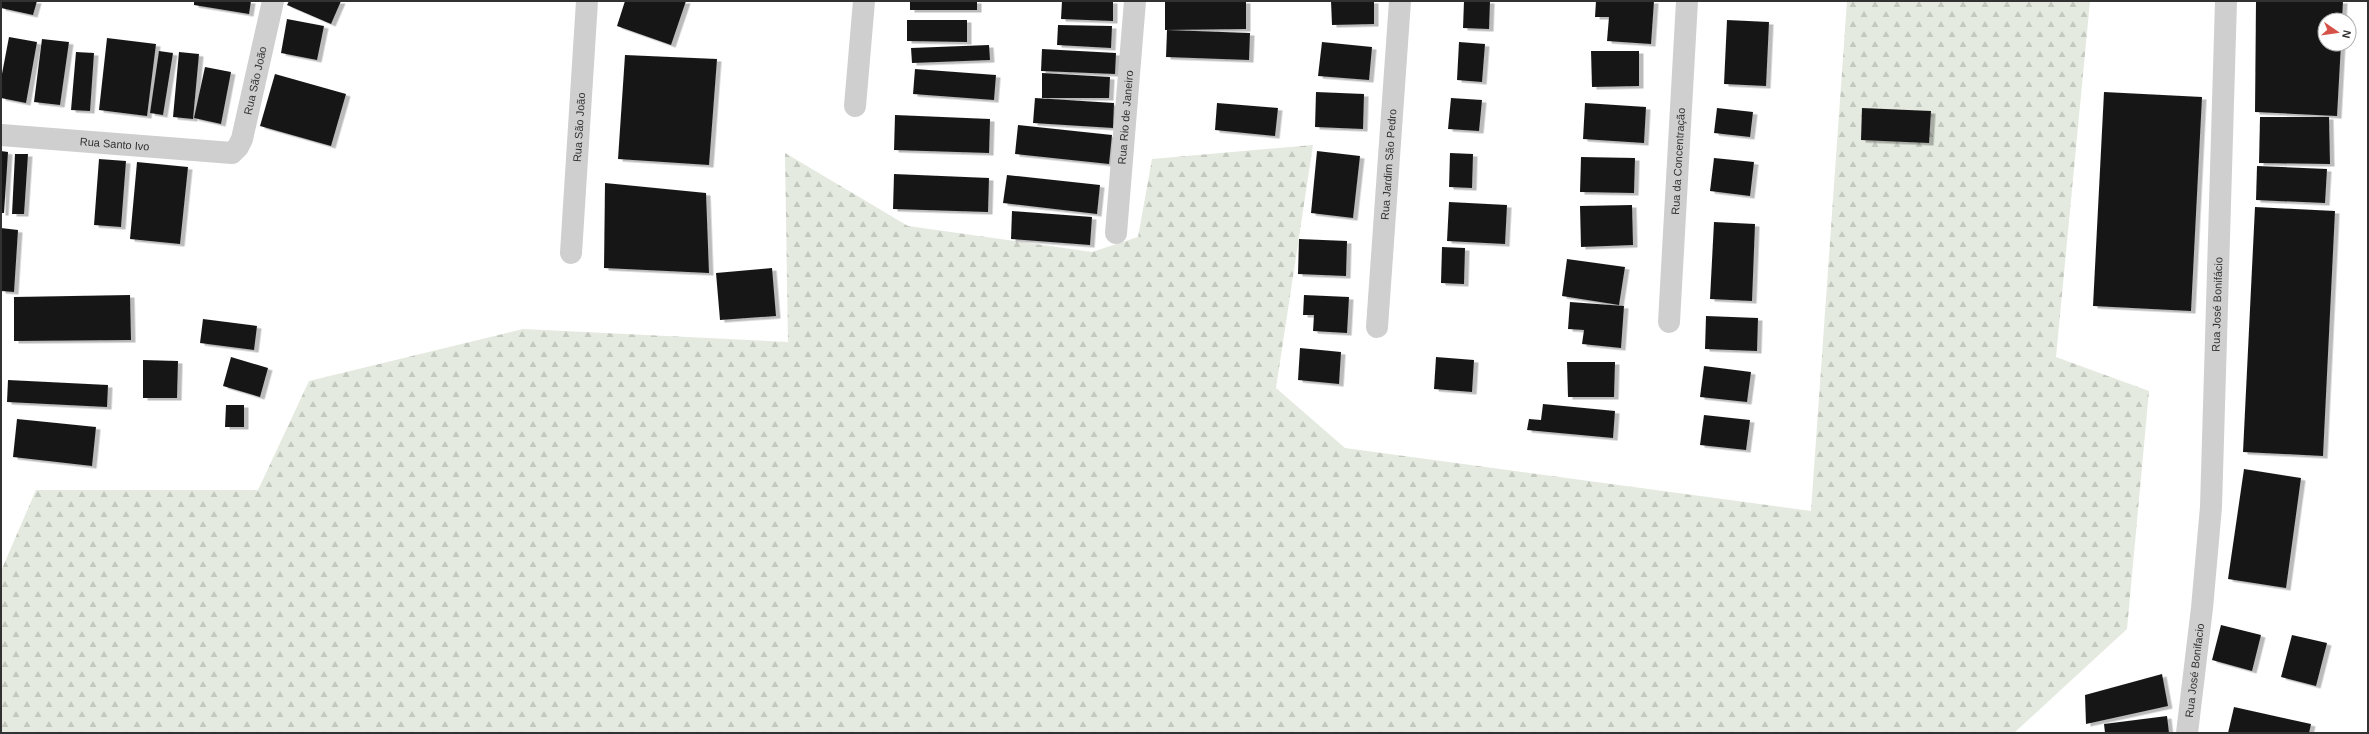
<svg xmlns="http://www.w3.org/2000/svg" width="2369" height="734" font-family="Arial,sans-serif">
<style>
.forest{fill:url(#forest-firs)}
.building{fill:#191919;filter:url(#shadow)}
.lines{fill:none;stroke-linecap:round;stroke-linejoin:round}
.minor{stroke:#cfcfcf;stroke-width:22}
.labels{text-anchor:middle;stroke-width:4;stroke-linejoin:round;paint-order:stroke}
.street-label{font-size:11px;fill:#323232;stroke:#fff}
</style>
<defs>
<pattern id="forest-firs" width="22" height="20" patternUnits="userSpaceOnUse"><rect width="22" height="20" fill="#e4eadf"/><path d="M5 1l3.5 6h-7zM16 11l3.5 6h-7z" fill="#c4c9c0"/></pattern>
<filter id="shadow"><feDropShadow dx="4.5" dy="2.5" stdDeviation="0" flood-color="#0004"/></filter>
</defs>
<rect width="100%" height="100%" fill="#fff"/>
<path class="forest" d="M1847,1h243l-34,356 93,34 -22,238 -113,104h-2013v-162l35,-81h222l51,-109 214,-52 265,13 -3,-189 123,73 184,26 46,-15 14,-78 161,-14 -37,243 69,60 466,63z"/>
<path class="building" d="M1,1h36l-4,14 -32,-7z
M194,1h57l-2,13 -55,-9z
M289,1h52l-10,23 -44,-19z
M625,1h61l-15,44 -54,-19z
M910,1h67v9h-67z
M1062,1h51v20l-52,-2z
M1165,1h81v28l-81,1z
M1331,1h43v23l-42,1z
M1464,1h26l-1,28 -26,-1z
M1596,1h58l-3,43 -44,-3 2,-24h-14z
M2256,1h87l-1,19h-17v24h16l-4,72 -82,-4z
M287,19l37,7 -7,34 -36,-7z
M907,20h60v22l-60,-1z
M1727,20l42,2 -3,64 -42,-2z
M1058,25l54,1 -1,22 -54,-3z
M1167,30l83,3 -1,27 -83,-3z
M9,37l28,5 -11,61 -25,-5v-19z
M107,38l49,6 -9,72 -48,-6z
M42,39l27,3 -9,63 -26,-3z
M1322,42l50,5 -3,33 -51,-4z
M1459,42l26,2 -3,38 -25,-2z
M989,45l1,15 -78,3 -1,-15z
M1042,49l74,4 -1,21 -74,-3z
M159,51l14,2 -10,62 -13,-2z
M1591,51h48v35l-47,1z
M76,52l18,1 -4,58 -19,-1z
M179,52l20,2 -6,65 -20,-2z
M625,55l92,4 -8,106 -91,-6z
M205,67l26,5 -10,52 -27,-6z
M915,69l81,6 -2,25 -81,-6z
M1042,73l68,4 -1,21h-67z
M275,74l71,20 -15,52 -71,-20z
M1316,92l48,2 -1,35 -48,-2z
M2104,92l98,5 -11,214 -98,-5z
M1035,98l79,5 -1,25 -80,-5z
M1451,98l31,2 -3,31 -31,-2z
M1217,103l61,5 -3,28 -60,-6z
M1585,103l61,4 -2,36 -61,-4z
M1717,108l36,4 -3,25 -36,-4z
M1862,108l69,3 -2,32 -68,-3z
M895,115l95,4 -1,34 -95,-3z
M2260,117h69l1,47 -71,-1z
M1018,125l94,10 -3,29 -94,-10z
M1,151l7,1 -4,61h-3z
M1317,151l43,5 -7,62 -42,-5z
M1450,153l23,1 -1,34 -23,-1z
M15,154h13l-4,60h-12z
M1581,157l54,1 -1,35 -54,-1z
M1714,158l40,4 -4,34 -40,-5z
M99,159l27,2 -5,66 -27,-2z
M137,162l51,5 -8,77 -50,-5z
M2257,166l70,3 -2,34 -69,-3z
M894,174l95,4 -1,34 -95,-3z
M1007,175l93,10 -3,29 -94,-11z
M605,183l101,10 3,80 -105,-5z
M1449,202l58,3 -2,39 -58,-3z
M1632,205l1,40 -52,2 -1,-41z
M2255,207l80,4 -12,245 -80,-4z
M1012,211l80,6 -2,28 -79,-6z
M1714,222l41,2 -3,77 -42,-2z
M1,228l17,2 -4,62 -13,-1z
M1299,239l48,2 -1,35 -48,-2z
M1442,247l23,1 -1,36 -23,-1z
M1567,259l58,8 -6,38 -57,-9z
M772,268l4,48 -56,4 -4,-47z
M130,295l1,45 -117,1v-44z
M1304,295l45,2 -2,36 -34,-2 1,-16h-11z
M1570,302l54,4 -3,42 -39,-4 2,-14 -16,-1z
M1706,316l52,2 -1,33 -52,-2z
M203,319l54,7 -3,24 -54,-7z
M1300,348l41,4 -2,32 -41,-4z
M231,357l37,11 -8,29 -37,-11z
M1436,357l38,3 -2,32 -38,-3z
M143,360l35,1 -1,37h-34z
M1567,362h48l-1,35h-46z
M1704,366l47,6 -4,30 -47,-5z
M8,380l100,5 -1,22 -100,-5z
M1543,404l72,7 -2,27 -86,-8 2,-11 12,1z
M226,405h18v22h-19z
M1704,415l46,5 -4,30 -46,-5z
M17,419l79,8 -4,39 -79,-9z
M2244,469l57,9 -15,110 -58,-9z
M2221,625l40,10 -9,36 -40,-11z
M2292,635l35,8 -11,43 -35,-9z
M2162,674l6,32 -82,18 -1,-29z
M2234,707l77,17 -2,9h-81z
M2167,716l2,17h-64l-1,-9z"/>
<g class="lines">
<g class="minor">
<path d="M855,106l9,-105"/>
<path id="s1" d="M1,135l231,18 6,-6 4,-8 31,-138"/>
<path id="s2" d="M1116,233l19,-232"/>
<path id="s3" d="M571,253l16,-252"/>
<path id="s4" d="M1669,322l18,-321"/>
<path id="s5" d="M1377,327l23,-326"/>
<path id="s6" d="M2187,733l15,-125 9,-101 15,-506"/>
</g>
</g>
<g class="labels">
<g class="street-label">
<text dy="4" stroke="none"><textPath href="#s1" startOffset="309">Rua São João</textPath></text>
<text dy="4" stroke="none"><textPath href="#s2" startOffset="116">Rua Rio de Janeiro</textPath></text>
<text dy="4" stroke="none"><textPath href="#s3" startOffset="126">Rua São João</textPath></text>
<text dy="4" stroke="none"><textPath href="#s1" startOffset="114">Rua Santo Ivo</textPath></text>
<text dy="4" stroke="none"><textPath href="#s4" startOffset="161">Rua da Concentração</textPath></text>
<text dy="4" stroke="none"><textPath href="#s5" startOffset="163">Rua Jardim São Pedro</textPath></text>
<text dy="4" stroke="none"><textPath href="#s6" startOffset="430">Rua José Bonifácio</textPath></text>
<text dy="4" stroke="none"><textPath href="#s6" startOffset="63">Rua José Bonifacio</textPath></text>
</g>
</g>
<rect width="2369" height="734" fill="none" stroke="#323232" stroke-width="4"/>
<g transform="translate(2337 32) rotate(103)"><circle r="19" fill="#ffffff" stroke="#adadad"/>
<path d="M0-3L7 15L0 10L-7 15Z" fill="#d65248"/>
<text y="-6" font-size="11" font-weight="bold" text-anchor="middle" fill="#323232">N</text>
</g>
</svg>
